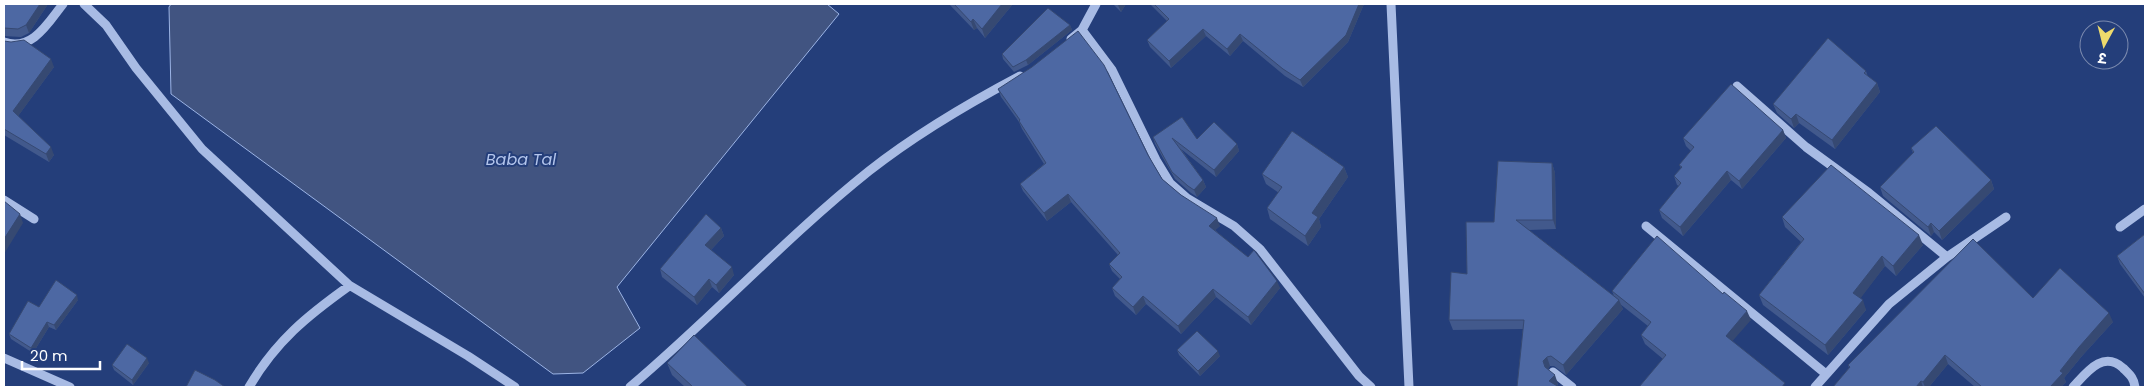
<svg xmlns="http://www.w3.org/2000/svg" width="2149" height="391" font-family="Poppins,'Noto Sans Devanagari',sans-serif">
<style>
.water{fill:#415481;stroke:#9cb4e5}
.lines{fill:none;stroke-linecap:round;stroke-linejoin:round}
.minor{stroke:#a8bbe4;stroke-width:9}
.wall{fill:#42598c}
.shaded-wall{fill:#364972}
.building{fill:#4d68a3;stroke:#364972}
.labels{text-anchor:middle;stroke-width:4;stroke-linejoin:round;paint-order:stroke}
.water-label{font-size:16px;font-style:italic;fill:#b3c5ec;stroke:#243e7a}
</style>
<rect width="100%" height="100%" fill="#243e7a"/>
<path class="water" d="M171,4h656l12,10 -222,273 23,41 -57,45 -30,1 -382,-280 -2,-87z"/>
<g class="lines">
<path class="minor" d="M84,4l22,21 30,43 66,81 147,136 119,71 47,31
M1391,4l18,383
M1082,30l30,40 44,90 14,23 17,15 47,28 26,23 99,127 12,11
M1071,39l11,-9 14,-26
M4,42c28,10 44,-19 59,-38
M1737,86l69,61 63,46 78,64
M4,200l30,19
M1646,226l180,148
M2120,227l25,-18
M4,358l66,29
M1553,372l19,15
M249,387c27,-46 58,-71 100,-101
M630,387c82,-69 155,-149 239,-216 47,-37 98,-67 151,-95
M1815,387l74,-83 58,-47 59,-40
M2073,387c14,-15 30,-37 50,-19 7,7 11,10 12,19"/>
</g>
<path class="wall" d="M4,4h44l-19,29 -8,4 -17,-1z
M949,4h64l-28,34 -8,-10 -3,2z
M1113,4h13l-5,8z
M1150,4h214l-16,38 -45,45 -18,-11 -42,-35 -13,15 -24,-20 -35,32 -21,-21 -3,-7 20,-19z
M1070,25l2,5 -44,35 -14,7 -11,-13 -1,-5z
M4,41l50,26 -36,49 36,39 -5,7 -45,-27z
M1866,71l2,6 9,6 3,9 -45,57 -36,-26 -5,5 -17,-15 -4,-9z
M998,89l150,66 14,24 19,16 39,31 -5,4 65,58 -29,37 -35,-28 -35,37 -35,-30 -10,11 -21,-19 -3,-8 8,-9 -8,-8 -3,-7 9,-9 -47,-53 -24,19 -24,-30 -3,-7 24,-20 -22,-35 -3,-7 -18,-25z
M1783,130l3,8 -44,51 -11,-9 -48,56 -21,-18 -3,-8 20,-24 -2,-1 -3,-9 7,-8 -2,-3 12,-14 -5,-5 -3,-8z
M1153,137l44,2 40,5 2,7 -23,26 -35,-28 22,31 3,7 -9,10 -6,-4 -16,-14 -20,-35z
M1911,148l80,32 3,9 -52,51 -8,-8 -3,4 -48,-40 -3,-9 33,-34z
M1552,163l3,10 1,56 -27,1 85,66 -2,-5 139,29 -88,39 -18,-15 -4,-9 7,-9 -28,-22 3,5 -57,66 -12,-9h-4l-2,3 10,15 -1,2 -40,1 6,-58 -70,1 -4,-10 18,-46 27,-52z
M1344,167l4,10 -29,42 2,8 -13,19 -38,-27 -3,-11 12,-15 -13,-9 -4,-10z
M1782,217l141,28 -27,31 -11,-10 -25,32 6,12 -38,45 -65,-50 -4,-10 42,-53 -16,-15z
M721,228l3,8 -13,14 23,25 -15,18 -7,-6 -15,18 -35,-28 -2,-8z
M2145,234v64l-25,-34 -3,-8z
M2033,298l80,24 -31,34 -18,22 2,4 -5,5h-86l-27,-23 -19,23h-96l16,-19 -1,-3z
M78,300l-22,30 -7,-3 -16,26 -22,-14 -2,-5 30,-27z
M1177,350l43,6 -20,20 -21,-21z
M149,363l-16,22 -19,-15 -2,-5z
M667,363l81,24h-63l-13,-12z"/>
<path class="shaded-wall" d="M40,4h8l-19,29 -3,-8z
M1002,4h11l-28,34 -3,-9z
M1119,4h7l-5,8 -3,-7z
M1359,4h5l-16,38 -45,45 -3,-7z
M973,19l4,9 -3,2 -3,-8z
M1070,25l2,5 -44,35 -2,-5z
M1203,29l3,7 -35,32 -2,-7z
M1240,34l3,7 -13,15 -3,-7z
M51,59l3,8 -38,52 -3,-8z
M1877,83l3,9 -45,57 -3,-9z
M1796,114l3,9 -5,5 -3,-9z
M1783,130l3,8 -44,51 -3,-8z
M1237,144l2,7 -23,26 -2,-7z
M51,147l3,8 -5,7 -3,-8z
M1552,163l3,10 1,56 -3,-9z
M1344,167l4,10 -29,42 2,8 -13,19 -3,-10 7,-23z
M1727,171l4,9 -48,56 -3,-9z
M1203,180l3,7 -9,10 -3,-7z
M1991,180l3,9 -52,51 -3,-9z
M1068,194l3,8 -24,19 -3,-8z
M20,214l3,9 -19,31v-15z
M1217,218l3,8 -8,7 -3,-7z
M1931,223l3,9 -3,4 -3,-9z
M721,228l3,8 -16,17 -3,-8z
M1919,235l4,10 -27,31 -3,-10z
M1882,256l3,10 -28,37 -4,-10z
M732,267l2,8 -15,18 -3,-8z
M709,279l3,8 -15,18 -3,-8z
M1277,281l3,7 -29,37 -3,-8z
M1213,289l3,8 -35,37 -3,-8z
M77,295l1,5 -22,30 -2,-5z
M1143,296l3,8 -10,11 -3,-8z
M1619,300l4,9 -57,66 -3,-10z
M1863,300l3,10 -38,45 -3,-10z
M1747,311l4,9 -22,25 -3,-9z
M2109,313l4,9 -31,34 -18,22 2,4 -5,5h-11l10,-16 19,-24z
M47,322l2,5 -16,26 -2,-5z
M1218,351l2,5 -20,20 -2,-5z
M1945,355l3,9 -19,23h-4l-2,-5z
M1547,357l3,9 -3,5 -4,-10z
M147,358l2,5 -16,22 -1,-5z
M1555,375l3,9 -2,3 -7,-6z
M1921,381l2,6h-7z"/>
<path class="building" d="M4,4h36l-14,21 -8,4 -14,-1z
M954,4h48l-20,25 -9,-10 -2,3z
M1154,4h205l-13,31 -46,45 -17,-11 -43,-35 -13,15 -24,-20 -34,32 -22,-21 22,-21z
M1048,8l22,17 -44,35 -13,7 -11,-13z
M1078,31l26,34 44,90 14,24 19,16 36,23 -8,8 39,31 6,-7 23,31 -29,36 -35,-28 -35,37 -35,-30 -10,11 -21,-19 10,-11 -13,-13 11,-11 -52,-59 -24,19 -24,-29 26,-21 -27,-42 1,-1 -22,-31 34,-22z
M1828,38l38,33 -2,2 13,10 -45,57 -36,-26 -5,5 -18,-15z
M24,40l27,19 -38,52 38,36 -5,7 -42,-25v-88l7,1z
M1731,84l52,46 -44,51 -12,-10 -47,56 -21,-17 22,-27 -7,-7 8,-9 -3,-2 15,-18 -11,-9z
M1182,117l15,22 17,-17 23,22 -23,26 -42,-32 31,42 -9,10 -6,-4 -16,-14 -19,-35z
M1936,126l55,54 -52,51 -8,-8 -3,4 -48,-40 34,-35 -3,-4z
M1292,131l52,36 -32,46 6,4 -13,19 -38,-28 15,-21 -20,-13z
M1498,161l54,2 1,57h-37l103,80 -56,65 -12,-9 -4,1 -4,4 2,6 10,8 -6,6 10,6h-42l7,-67h-75l2,-48 16,2 -1,-52h28z
M1831,165l88,70 -26,31 -11,-10 -29,37 10,7 -38,45 -66,-50 45,-56 -22,-22z
M4,201l16,13 -16,25z
M706,214l15,14 -16,17 27,22 -16,18 -7,-6 -15,18 -34,-28z
M2145,234v60l-28,-38z
M1657,236l66,58 1,-2 23,19 -21,25 59,47 -3,4h1h-144l27,-32 -25,-20 10,-13 -39,-31z
M1973,239l60,59 27,-30 49,45 -30,34 -19,24 3,2 -13,14h-68l-37,-32 -22,27 -2,-1 -5,6h-83l17,-20 -2,-2z
M56,280l21,15 -23,30 -7,-3 -16,26 -22,-14 19,-33 11,6z
M1197,331l21,20 -20,20 -21,-21z
M694,335l54,52h-55l-26,-24z
M127,344l20,14 -15,22 -20,-15z
M195,370l20,10 10,7h-39z"/>
<g class="labels">
<g class="water-label">
<text x="521" y="165">Baba Tal</text>
</g>
</g>
<rect width="2149" height="391" fill="none" stroke="#ffffff" stroke-width="10"/>
<g transform="translate(2104 45) rotate(187)"><circle r="24" fill="#243e7a" stroke="#7c8baf"/>
<path d="M0-4L9 19L0 12L-9 19Z" fill="#eeda6c"/>
<text y="-8" font-size="14" font-weight="bold" text-anchor="middle" fill="#ffffff">उ</text>
</g>
<path d="M22 361v8h78v-8" fill="none" stroke="#ffffff" stroke-width="2.5"/>
<text x="30" y="361" font-size="15" fill="#ffffff" stroke="#243e7a" stroke-width="4" paint-order="stroke">20 m</text>
</svg>
